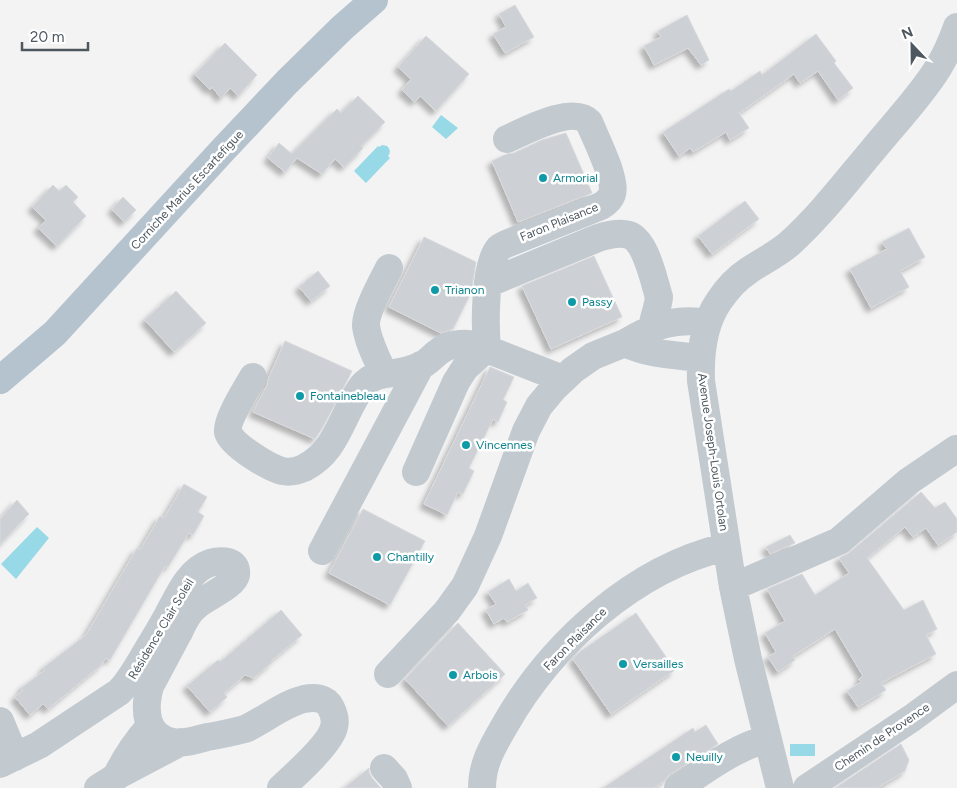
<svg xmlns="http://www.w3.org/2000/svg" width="957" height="788" font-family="Figtree,sans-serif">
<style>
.water{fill:#97d9e6}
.building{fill:#cdd0d4;stroke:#d7d9dd;filter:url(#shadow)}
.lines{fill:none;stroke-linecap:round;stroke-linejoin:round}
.minor{stroke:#c2cad0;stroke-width:28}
.major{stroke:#b5c3ce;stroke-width:28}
.culture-dot{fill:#0f9aa8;stroke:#fff;stroke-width:2}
.labels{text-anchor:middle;stroke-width:5;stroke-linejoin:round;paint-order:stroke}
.culture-label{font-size:12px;fill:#0d838f;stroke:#fff;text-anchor:start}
.street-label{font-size:12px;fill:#4c575f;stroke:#fff}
</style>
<defs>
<filter id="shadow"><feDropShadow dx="-4.5" dy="4.5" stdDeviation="2.5" flood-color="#0004"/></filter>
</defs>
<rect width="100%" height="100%" fill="#f4f3f3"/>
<path class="water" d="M441,115l17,13 -12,11 -14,-12z
M382,145l5,1c3,3 4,6 1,10l2,2 -24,25 -12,-12 24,-25 1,1z
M37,527l12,11 -33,41 -15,-15z
M790,744h25v12h-25z"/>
<path class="building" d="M515,5l19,32 -29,16 -12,-19 13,-7 -7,-13z
M687,15l22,45 -8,5 -13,-17 -34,17 -10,-19 17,-9 -3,-6z
M816,34l20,27 -2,2 19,25 -15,12 -20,-29 -18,12 -6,-9 -55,39 10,15 -19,12 -4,-8 -33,20 -3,-4 -11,8 -16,-24 66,-43 2,2 29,-20 2,4z
M426,36l43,38 -33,37 -16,-15 -5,6 -13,-12 9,-11 -13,-12z
M225,43l32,32 -19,21 -8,-8 -9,10 -9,-11 -2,3 -15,-16z
M358,96l27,26 -24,24 2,2 -19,19 -9,-8 -13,15 -25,-16 -12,14 -17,-14 11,-15 13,11 45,-45 4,4z
M566,133l26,60 -74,29 -26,-61 15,-7 7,-1 28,-13z
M53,185l6,6 7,-6 12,12 -5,5 13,14 -29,30 -19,-18 8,-8 -14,-13z
M123,197l13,13 -12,12 -12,-13z
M745,201l14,18 -47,35 -14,-18z
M909,228l16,29 -25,14 9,16 -38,21 -21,-39 37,-20 -5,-7z
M424,237l52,25 -5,31 -18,36 -12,4 -52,-26z
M594,256l28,61 -71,32 -29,-63z
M318,271l12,15 -19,15 -12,-14z
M176,291l30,32 -32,29 -29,-32z
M285,341l67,30 -28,54 -9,14 -62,-27 14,-27 2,-8z
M490,367l24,10 -11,23 4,2 -9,20 -5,-3 -24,49 5,3 -11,23 -5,-2 -11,23 -23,-11z
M184,484l23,13 -9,15 6,4 -11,19 -4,-2 -21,34 -3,-1 -55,94 -4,-2 -6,8 -52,43 -5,-5 -13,11 -15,-18 8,-7 -2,-2 24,-18 -2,-2 43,-33 51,-87 3,2 20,-34 4,2z
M921,492l14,16 10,-6 12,17v13l-19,13 -12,-17 -13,9 -8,-10 -38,31 37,52 19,-10 14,29 -11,6 10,19 -55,29 5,7 -28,17 -11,-16 14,-9 -2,-3 4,-3 -28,-47 -42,27 2,4 -17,12 -10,-15 8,-5 -11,-19 20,-12 -18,-32 35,-15 13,21 34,-22 -10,-15 10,-5z
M17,500l12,14 -29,30v-25z
M363,509l62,32 -35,64 -61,-32z
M790,535l5,8 -25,11 -4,-7z
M509,579l7,12 12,-8 9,15 -12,7 3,5 -21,12 -3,-4 -10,6 -8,-14 10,-6 -8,-12z
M281,610l21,25 -31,26 1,1 -18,16 -9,-3 -21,18 3,4 -17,15 -23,-26 31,-26 2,2z
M636,613l39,57 -64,44 -38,-55 8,-8z
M458,623l47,51 -57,52 -43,-47z
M706,725l12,19 -49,31 -5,6 -10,7h-51l90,-60 2,4z
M901,744l8,16 -4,11 -28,17h-42z
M369,768v4l3,6 9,10h-37z"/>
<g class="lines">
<path class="minor" d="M489,283l109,-45c9,-3 21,-6 31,-3 17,6 25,46 30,62 -1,11 -6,21 -7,32
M701,358c-26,-3 -52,-3 -76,-15 28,-17 50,-26 83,-20
M384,374c-7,-15 -16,-32 -18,-48 -1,-14 16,-44 23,-58
M253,377c-6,11 -27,43 -25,55 3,13 42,36 54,39 8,2 15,0 22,-3 27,-14 34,-38 47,-63 4,-7 8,-16 14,-22 12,-11 25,-8 39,-12 6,-1 13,-4 18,-6 6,-3 10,-8 15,-12 11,-9 26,-11 39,-8l87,34
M416,472l40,-90 9,-14 22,-20c-2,-22 -3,-83 12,-100 2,-2 5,-3 7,-4l95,-38c5,-3 9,-6 11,-12 5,-14 -17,-57 -23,-72 -16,-17 -64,9 -82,17
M322,551l99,-186
M733,587l106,-46 70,-60 47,-32
M388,674l59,-63 18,-25 23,-50 38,-105 13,-25 15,-18 19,-18 20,-14 32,-13
M0,721l15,36
M0,764l39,-19 80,-53c9,-9 15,-20 22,-31 7,-13 16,-26 23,-39 12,-20 22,-51 46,-59 10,-3 28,-4 26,12 -2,11 -32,23 -41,32 -8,7 -12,16 -16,25 -10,18 -19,36 -29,54 -6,22 -6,51 23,56 11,2 23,-2 34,-5 13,-2 26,-5 38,-8 20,-9 38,-25 59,-30 10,-2 22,-2 27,9 3,6 5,12 3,19 -3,16 -40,49 -53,61
M384,768l10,11 4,9
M116,777c9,-19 20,-35 34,-51
M98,788l24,-15 59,-31
M482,788c0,-25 11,-42 23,-63 46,-81 129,-157 221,-178
M678,788c29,-19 56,-40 89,-49
M780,788l-32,-129 -15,-72 -32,-206c-1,-28 2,-57 18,-80 8,-12 17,-22 29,-30 13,-9 28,-16 41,-27 31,-28 56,-61 83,-93 21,-26 48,-54 66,-83 8,-13 14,-27 19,-41
M807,788l105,-70 45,-33"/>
<path class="major" d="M0,380l55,-47 166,-181 66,-70 55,-54 32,-28"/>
</g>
<g class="culture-dot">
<circle cx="543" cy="178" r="5"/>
<circle cx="435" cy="290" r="5"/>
<circle cx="572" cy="302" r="5"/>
<circle cx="300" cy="396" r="5"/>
<circle cx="466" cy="445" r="5"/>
<circle cx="377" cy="557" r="5"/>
<circle cx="623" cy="664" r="5"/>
<circle cx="453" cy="675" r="5"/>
<circle cx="676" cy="757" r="5"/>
</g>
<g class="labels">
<g class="culture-label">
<text x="553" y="182">Armorial</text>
<text x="445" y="294">Trianon</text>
<text x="582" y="306">Passy</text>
<text x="310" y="400">Fontainebleau</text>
<text x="476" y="449">Vincennes</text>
<text x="387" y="561">Chantilly</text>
<text x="633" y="668">Versailles</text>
<text x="463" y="679">Arbois</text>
<text x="686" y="761">Neuilly</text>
</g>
<g class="street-label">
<text transform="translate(187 190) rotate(-47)" y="4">Corniche Marius Escartefigue</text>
<text transform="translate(559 222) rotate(-22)" y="4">Faron Plaisance</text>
<text transform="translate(713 452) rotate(82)" y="4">Avenue Joseph-Louis Ortolan</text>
<text transform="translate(161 629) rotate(-59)" y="4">Résidence Clair Soleil</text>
<text transform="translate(575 639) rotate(-45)" y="4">Faron Plaisance</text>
<text transform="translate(882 737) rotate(-34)" y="4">Chemin de Provence</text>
</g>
</g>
<g transform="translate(912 45) rotate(338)" stroke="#ffffff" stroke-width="4" paint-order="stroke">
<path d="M0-4L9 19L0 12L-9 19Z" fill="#4c575f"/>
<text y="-8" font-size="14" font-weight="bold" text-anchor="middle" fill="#4c575f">N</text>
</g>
<path d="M22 42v8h66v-8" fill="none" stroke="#4c575f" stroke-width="2.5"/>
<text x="30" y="42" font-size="15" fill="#4c575f" stroke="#ffffff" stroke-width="4" paint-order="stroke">20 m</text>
</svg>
